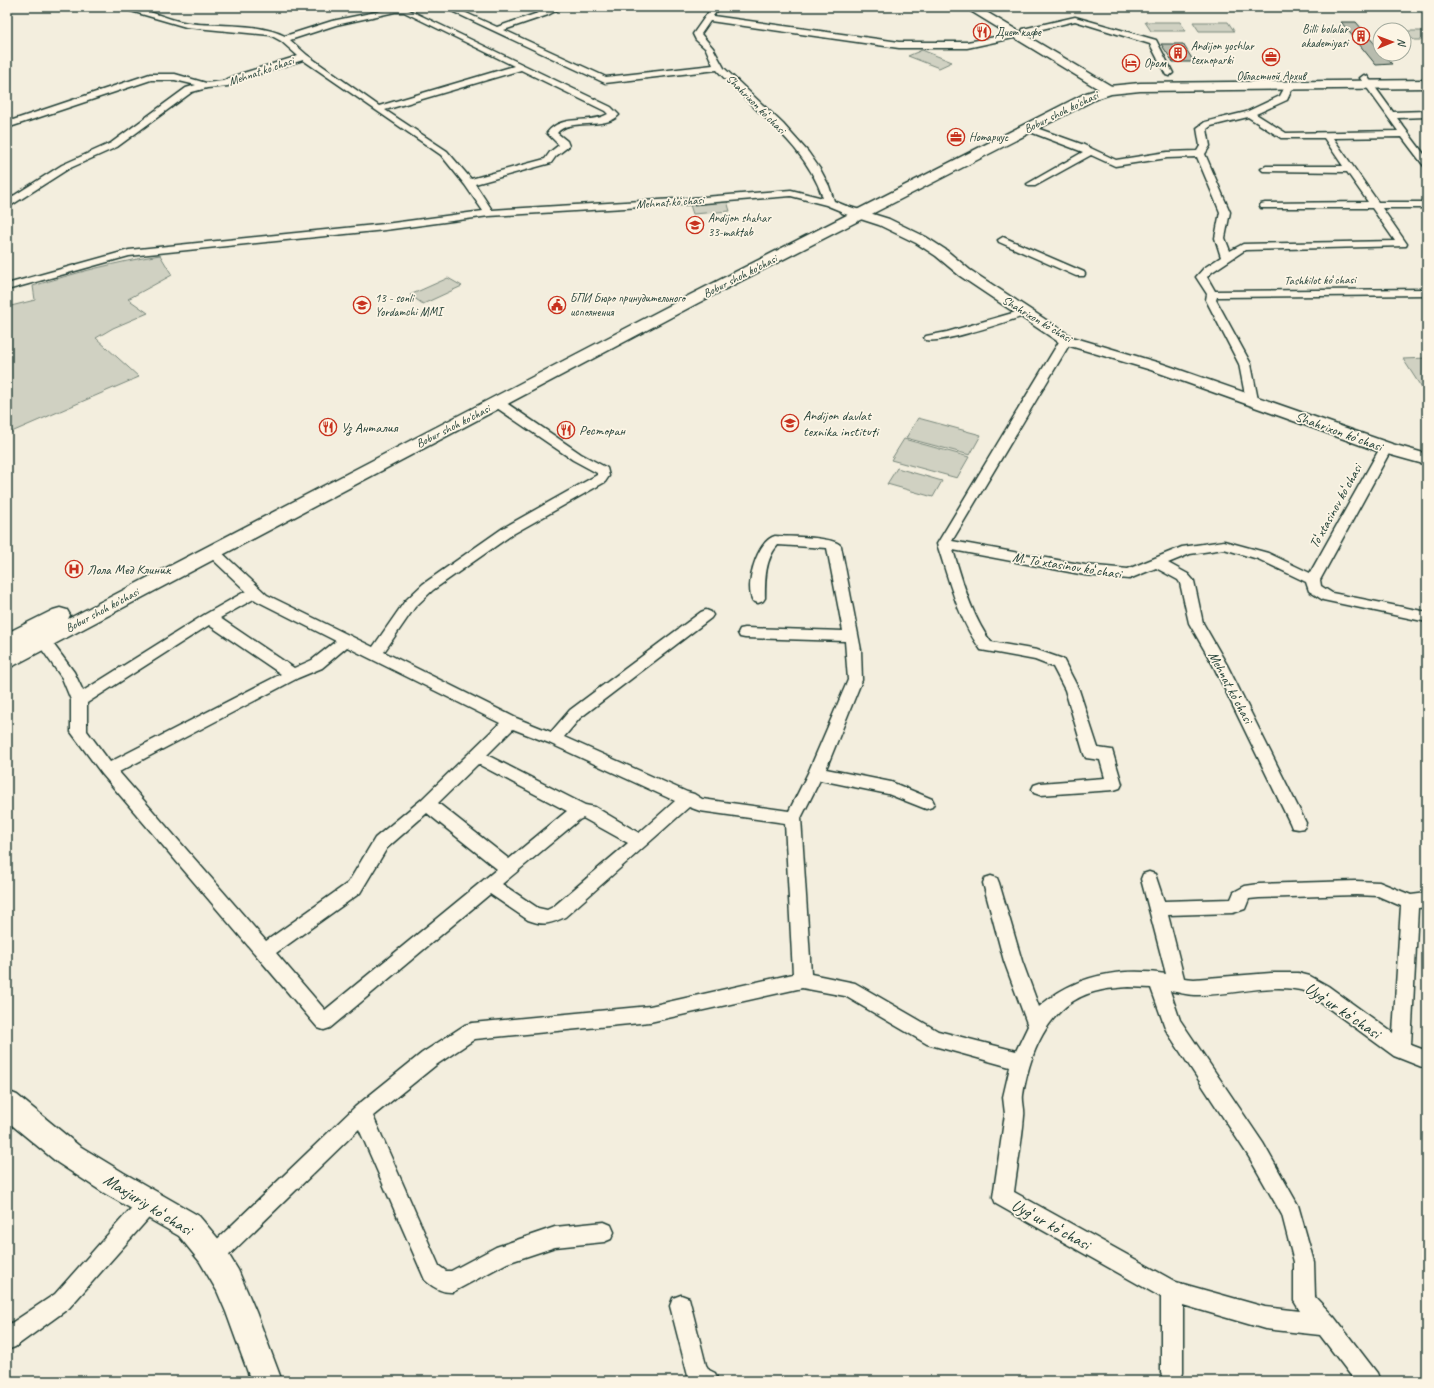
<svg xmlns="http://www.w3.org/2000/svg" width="1434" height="1388" font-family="Caveat,sans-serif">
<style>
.green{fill:#d0d1c2;stroke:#78877b}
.building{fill:#b8bcae;stroke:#1f3d34}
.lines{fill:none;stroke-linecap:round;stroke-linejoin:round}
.street-casing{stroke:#1f3d34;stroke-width:3}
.secondary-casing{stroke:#1f3d34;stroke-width:3}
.primary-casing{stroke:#1f3d34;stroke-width:3}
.street{fill:#fcf5e5;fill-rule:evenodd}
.secondary{fill:#fcf5e5;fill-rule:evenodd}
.primary{fill:#fcf5e5;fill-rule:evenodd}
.labels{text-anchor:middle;stroke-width:3.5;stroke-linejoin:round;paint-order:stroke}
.far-poi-label{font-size:12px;fill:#1f3d34;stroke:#fcf5e5;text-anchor:start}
.far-street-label{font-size:12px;fill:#1f3d34;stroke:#fcf5e5}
.poi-label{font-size:14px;fill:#1f3d34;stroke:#fcf5e5;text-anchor:start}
.street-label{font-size:14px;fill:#1f3d34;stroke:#fcf5e5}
.near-street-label{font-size:17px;fill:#1f3d34;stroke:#fcf5e5}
</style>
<rect width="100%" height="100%" fill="#f3eede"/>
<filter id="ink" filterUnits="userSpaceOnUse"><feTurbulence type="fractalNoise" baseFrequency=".025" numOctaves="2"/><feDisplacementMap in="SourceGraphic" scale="8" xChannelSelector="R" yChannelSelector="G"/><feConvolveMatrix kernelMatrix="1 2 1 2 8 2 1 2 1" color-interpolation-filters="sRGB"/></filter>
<g filter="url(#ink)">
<path class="green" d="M1145,22h35l6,9h-35z
M1193,22h35l6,9h-35z
M1405,31h22v9h-13z
M922,50l30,12 -13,6 -31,-12z
M727,201l3,10 -37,3 -3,-9z
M160,255l12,20 -44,24 20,14 -35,15 -17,10 43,39 -132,57v-127l28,-7 -2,-14c42,-13 83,-24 127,-31z
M448,278l14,8 -39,18 -13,-9z
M1427,358v38l-24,-37z
M918,418l63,17 -11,20 -64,-17z
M904,439l65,18 -12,21 -66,-18z
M897,468l45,13 -9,16 -46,-13z"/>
<path class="building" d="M1341,22h15l24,28v4h3l9,10 -16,1z
M1161,44h22l11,18h-21z"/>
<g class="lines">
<defs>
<path id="street" d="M123,7c23,0 43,13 65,16 31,4 68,-1 97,13l47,-15 63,-13h10l206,99 8,8c-15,16 -49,2 -62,18l10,8 2,5 -13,10 -5,7 -76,21 17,26 200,-12 99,-8 32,8c-18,-55 -69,-86 -106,-128l-112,13 -162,-76h10l44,20 41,-14 -9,-6h10l6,3 7,-3h11l-15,8 -44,15 102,47 107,-12 -7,-16 -10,-9 -3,-6 19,-27h8l-7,9 186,26h68l51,-9 4,2 -4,2 -51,11h-68l-189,-27 -9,13 12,14 11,20 59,56 25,28 12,17 9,17 5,15 17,7 1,2 -1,2h-8l-17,-7 -35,-9 -99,8 -203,12 -104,14 -256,26 -122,34v-6l122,-34 256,-26 98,-13 -18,-26 -24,-30 -138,-95 -57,18 -18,8 -21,2 -15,4 -75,55 -49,22 -61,39v-8l55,-35 49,-22 75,-55 10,-3 -21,-5h-24l-144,48v-6l143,-48h25l31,9 17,-2 17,-7 58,-18 -17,-15 -11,-6 -84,-8 -62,-18zM395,12h9l110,54 -135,40 -72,-51 -17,-15 46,-15zM521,70l84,41 3,3c-19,11 -46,-1 -61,19l12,12 -9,7 -5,7 -74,20 -24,-28 -62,-41z
M1075,17l81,23 17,33 -4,3 -3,-1 -16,-31 -75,-23 -49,12 -4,-2 1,-2z
M1364,75l3,1 26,36 34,-1v6l-30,1 30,40v9l-3,-1 -22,-29 -69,1 45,64h49v6h-45l25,36 -1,2 -161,4 -33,22 -5,5 8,14 212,-2v6l-210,2 -1,3 35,64 7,36 -2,3h-8l-2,-3 -7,-36 -33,-64 1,-6 -11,-17 8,-9 17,-11 -6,-19 5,-26 -23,-55 -30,1 -52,8 -24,-11 -56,31h-6l-2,-2 56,-32 -58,-22 -2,-2 2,-2h6l53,19 32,15 51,-8 30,-1 3,-5 -3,-18 8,-6 41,-10 34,-16 7,-13 3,-1 4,3 -7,15 -31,14 30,19 112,-2 -38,-53zM1248,117l33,21h43l19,28h-77l-5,3 2,2 84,1 21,30 -103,1 -4,1 -1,2 1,2h111l23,33 -152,3 -13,7 -5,-13 5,-26 -25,-58 5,-8 -3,-17 4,-3z
M1003,237l81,35 1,2 -1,2h-8l-77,-34 -1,-2z
M1023,310l4,1 2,2 -2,2c-19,6 -85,29 -101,25l-2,-2 2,-2 21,-4z
M1066,337l4,1 2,2 -120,201 133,24 43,4 54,-22 42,-6 44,12 42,20 70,-125 2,-3h8l2,3 -72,132 1,6 11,7 95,19v10l-104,-22 -14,-9 -3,-9 -48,-23 -34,-10 -34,5 -22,9 20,11 6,7 9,42 24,42 79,158 -2,5 -6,1 -6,-1 -2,-5 -77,-158 -24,-42 -9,-40 -2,-3 -22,-12 -27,11 -44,-4 -132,-25c9,30 19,67 38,92l46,8 26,9 16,31 19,58 14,2 10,34 -2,4 -6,2 -74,5 -6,-2 -2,-4 2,-4 6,-2 65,-5 -5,-18 -14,-2 -2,-4 -19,-64 -12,-23 -18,-7 -54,-10c-23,-31 -32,-70 -44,-106l123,-204 2,-2z
M498,399l4,1 79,54 26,14 2,8 -4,6 -92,52 -80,56 -18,17 -31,45 132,66 35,14 19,-22 131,-98 5,-2 5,2 2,3 -2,3 -131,100 -16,19 123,55 7,2 8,5 87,12 19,-38 40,-93 -3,-39 -100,-3 -5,-1 -2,-4 2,-4 5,-1 98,3 -16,-83 -49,-3c-13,14 -13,34 -13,53l-2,3 -5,2 -5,-2c-9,-14 4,-61 22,-65 13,1 59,0 66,10l20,104 1,30 -36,89 65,13 41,17 2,4 -2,4 -6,2 -38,-15 -68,-14 -19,38 10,156 44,9 83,48 78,20 12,-25 -24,-65 -21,-78 2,-5 6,-2 6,2 2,5 23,78 17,46c35,-32 81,-40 127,-33l-25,-95 2,-5 6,-2 6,2 9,27 67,-2 3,-7 11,-6 14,-2 97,-3 23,1 32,13 16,-2v14l-9,1 -7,137 16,6v18l-33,-13 -89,-65c-34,-9 -75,5 -110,4 -8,0 -17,-3 -25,-4l10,29 83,123 35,62 16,57 1,35 19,20 43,56 3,8h-25l-35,-46 -55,-6 -82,-24v68l-3,8h-16l-3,-8v-76l-165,-93 -3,-7 12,-83 -2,-17 7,-30 -83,-23 -82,-48 -43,-8 -152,34 -175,17 -39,26 -63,51 66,150 7,5h5l45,-24 59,-20 49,-5 7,3 3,7 -3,7 -7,3 -49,5 -48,16 -54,29c-11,1 -20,-5 -28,-12l-66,-151 -138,134 -7,3 -7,-3 -3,-7 3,-7 148,-142 67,-54 43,-28 7,-2 178,-17 143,-32 -8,-151 -85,-12 -11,-4 -124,110c-15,7 -21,9 -37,3l-38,-26 -160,134 -6,2 -6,-2 -216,-254 -31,-42v-32l-9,-22 -26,-37 2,-4 5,-1 5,1 26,35 9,19 121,-76 42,-24 -38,-36 -2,-3 2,-3 5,-1 5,1 49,46 106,52 32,-46 18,-17 80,-56 94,-53v-2l-24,-13 -79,-54 -2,-3 2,-3zM254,599l3,2 79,40 -24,19 -18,8 -74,-50zM209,625l72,49 -171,88 -23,-31v-28zM347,647l153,76 -79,77 -46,38 -27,45 -82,58 -147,-169 179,-94 24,-10zM513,729l36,14 126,58 -36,32 -44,-26 -10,-2 -98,-50zM478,764l89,47 -58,48 -71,-56zM427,813l70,56 -172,141 -49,-57 84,-60 27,-45zM583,818l45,25 -75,64 -6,3 -9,-2 -36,-24 77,-64zM1356,895l22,1 23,10 -8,127 -65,-47 -18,-10 -12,-3h-27l-77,6 -10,-1 -16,-63 65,-2 12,-4 4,-10 10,-1zM1129,987l22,1 15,42 83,127 33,58 12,47v39l6,10 -35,-4 -89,-25 -162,-90c3,-25 8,-50 10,-76 1,-7 -2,-14 -1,-21 7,-45 28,-96 79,-105 9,-2 18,-2 27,-3z
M149,1193l7,3 3,7 -3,7 -87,98 -54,39 -8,3v-24l48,-32 87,-98z
M681,1295l8,3 17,67 3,5 6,3 3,8h-27l-3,-5 -18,-70 3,-8z"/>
<path id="secondary" d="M964,7h14l135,80 2,3 -2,3h-8z
M847,206l42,13 37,18 20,13 24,20 102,67 91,27 229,80 35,10v11l-47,-13 -229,-82 -91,-27 -100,-67 -24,-20 -20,-13 -37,-18 -37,-12 -2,-3 2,-3z
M7,1091l10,4 61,50 46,28 75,43 22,26 17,28 18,42 26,69h-31l-25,-69 -9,-21 -17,-29 -21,-26 -75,-43 -46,-30 -51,-42z"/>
<path id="primary" d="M1427,80v8l-287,3 -29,3 -15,5 -398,204 -683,362 -8,3v-17l5,-3 -5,1v-16l46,-23 7,-2 7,2 3,5 -2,4 618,-322 400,-204 23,-7 31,-3z"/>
</defs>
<use href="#street" class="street-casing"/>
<use href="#secondary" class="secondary-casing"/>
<use href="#primary" class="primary-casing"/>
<use href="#street" class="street"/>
<use href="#secondary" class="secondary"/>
<use href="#primary" class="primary"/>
</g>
</g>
<defs>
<symbol id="restaurant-ring" viewBox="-11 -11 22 22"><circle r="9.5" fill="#fcf5e5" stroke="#c8321e" stroke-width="1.5"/><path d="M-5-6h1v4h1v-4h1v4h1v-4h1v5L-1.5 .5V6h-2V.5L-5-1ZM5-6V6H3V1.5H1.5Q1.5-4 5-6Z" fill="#c8321e"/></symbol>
<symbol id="building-ring" viewBox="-11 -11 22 22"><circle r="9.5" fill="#fcf5e5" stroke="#c8321e" stroke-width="1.5"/><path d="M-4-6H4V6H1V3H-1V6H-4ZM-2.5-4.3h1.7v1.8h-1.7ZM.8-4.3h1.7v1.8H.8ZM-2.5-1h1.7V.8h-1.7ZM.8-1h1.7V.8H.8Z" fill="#c8321e"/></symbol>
<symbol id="office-ring" viewBox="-11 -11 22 22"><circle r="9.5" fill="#fcf5e5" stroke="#c8321e" stroke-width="1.5"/><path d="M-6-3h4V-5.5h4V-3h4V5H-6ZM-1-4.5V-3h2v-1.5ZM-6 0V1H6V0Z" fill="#c8321e"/></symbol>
<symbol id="hotel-ring" viewBox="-11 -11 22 22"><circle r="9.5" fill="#fcf5e5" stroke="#c8321e" stroke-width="1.5"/><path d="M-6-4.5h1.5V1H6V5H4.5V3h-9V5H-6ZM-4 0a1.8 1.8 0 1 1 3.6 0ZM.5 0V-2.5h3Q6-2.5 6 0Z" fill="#c8321e"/></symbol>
<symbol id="school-ring" viewBox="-11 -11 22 22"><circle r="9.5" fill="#fcf5e5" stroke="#c8321e" stroke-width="1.5"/><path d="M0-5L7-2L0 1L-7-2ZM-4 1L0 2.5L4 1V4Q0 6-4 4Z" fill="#c8321e"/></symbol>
<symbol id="civic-ring" viewBox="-11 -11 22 22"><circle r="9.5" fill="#fcf5e5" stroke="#c8321e" stroke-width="1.5"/><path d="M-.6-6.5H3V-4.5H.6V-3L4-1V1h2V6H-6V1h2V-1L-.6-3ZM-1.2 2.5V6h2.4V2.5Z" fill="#c8321e"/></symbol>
<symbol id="university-ring" viewBox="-11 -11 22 22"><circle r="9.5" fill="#fcf5e5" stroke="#c8321e" stroke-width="1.5"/><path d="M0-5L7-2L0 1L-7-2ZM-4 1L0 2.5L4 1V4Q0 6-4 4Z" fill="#c8321e"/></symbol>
<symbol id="hospital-ring" viewBox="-11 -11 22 22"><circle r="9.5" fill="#fcf5e5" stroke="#c8321e" stroke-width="1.5"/><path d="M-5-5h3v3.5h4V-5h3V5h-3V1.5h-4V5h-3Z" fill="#c8321e"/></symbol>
</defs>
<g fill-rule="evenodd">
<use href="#restaurant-ring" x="972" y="22" width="20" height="20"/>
<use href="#building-ring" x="1351" y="26" width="20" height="20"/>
<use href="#building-ring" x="1168" y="43" width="20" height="20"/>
<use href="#office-ring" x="1261" y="47" width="20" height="20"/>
<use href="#hotel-ring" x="1121" y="53" width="20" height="20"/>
<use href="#office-ring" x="946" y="127" width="20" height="20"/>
<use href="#school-ring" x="685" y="215" width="20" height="20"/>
<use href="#school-ring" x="352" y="295" width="20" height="20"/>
<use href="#civic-ring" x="547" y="295" width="20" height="20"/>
<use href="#university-ring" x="780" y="413" width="20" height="20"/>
<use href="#restaurant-ring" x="318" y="417" width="20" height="20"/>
<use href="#restaurant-ring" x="556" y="420" width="20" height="20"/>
<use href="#hospital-ring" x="64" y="559" width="20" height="20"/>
</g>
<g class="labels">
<g class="far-poi-label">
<text x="1348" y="33" text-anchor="end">Billi bolalar<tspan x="1348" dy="14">akademiyasi</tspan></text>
<text x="995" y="36">Диет кафе</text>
<text x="1191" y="50">Andijon yoshlar<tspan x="1191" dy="14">texnoparki</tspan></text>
<text x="1144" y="67">Ором</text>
<text x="1271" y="80" text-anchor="middle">Областной Архив</text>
<text x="969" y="141">Нотариус</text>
<text x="708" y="222">Andijon shahar<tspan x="708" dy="14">33-maktab</tspan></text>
<text x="375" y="302">13 - sonli<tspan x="375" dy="14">Yordamchi MMI</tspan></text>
<text x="570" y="302">БПИ Бюро принудительного<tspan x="570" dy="14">исполнения</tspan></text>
</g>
<g class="far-street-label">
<text transform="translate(261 71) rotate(-19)" y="4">Mehnat koʻchasi</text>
<text transform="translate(756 104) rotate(45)" y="4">Shahrixon koʻchasi</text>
<text transform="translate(1061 112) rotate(-26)" y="4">Bobur shoh ko'chasi</text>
<text transform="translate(670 202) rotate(-4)" y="4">Mehnat koʻchasi</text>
<text transform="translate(740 276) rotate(-27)" y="4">Bobur shoh ko'chasi</text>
<text transform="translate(1320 280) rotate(-1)" y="4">Tashkilot koʻchasi</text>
<text transform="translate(1037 319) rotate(31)" y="4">Shahrixon koʻchasi</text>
<text transform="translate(453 426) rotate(-27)" y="4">Bobur shoh ko'chasi</text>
<text transform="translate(102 610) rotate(-28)" y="4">Bobur shoh ko'chasi</text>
</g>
<g class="poi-label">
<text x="803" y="420">Andijon davlat<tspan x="803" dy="16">texnika instituti</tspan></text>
<text x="341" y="432">Уз Анталия</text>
<text x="579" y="435">Ресторан</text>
<text x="87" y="574">Лола Мед Клиник</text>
</g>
<g class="street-label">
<text transform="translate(1339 431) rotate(20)" y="5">Shahrixon koʻchasi</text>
<text transform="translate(1335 506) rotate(-61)" y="5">Toʻxtasinov koʻchasi</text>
<text transform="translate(1067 565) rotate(9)" y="5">M. Toʻxtasinov koʻchasi</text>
<text transform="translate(1231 687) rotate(62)" y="5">Mehnat koʻchasi</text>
</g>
<g class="near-street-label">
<text transform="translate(1343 1010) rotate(34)" y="6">Uygʻur koʻchasi</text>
<text transform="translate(148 1204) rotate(32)" y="6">Maxjuriy koʻchasi</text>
<text transform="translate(1051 1224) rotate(29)" y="6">Uygʻur koʻchasi</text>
</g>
</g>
<rect width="1434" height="1388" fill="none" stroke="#fcf5e5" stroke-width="24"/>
<rect x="12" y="12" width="1410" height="1364" fill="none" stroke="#1f3d34" stroke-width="1.5" filter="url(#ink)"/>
<g transform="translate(1392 42) rotate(89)"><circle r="19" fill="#fcf5e5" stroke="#a4ab9e"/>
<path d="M0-3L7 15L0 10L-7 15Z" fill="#c8321e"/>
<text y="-6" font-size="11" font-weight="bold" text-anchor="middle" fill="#1f3d34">N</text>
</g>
</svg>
